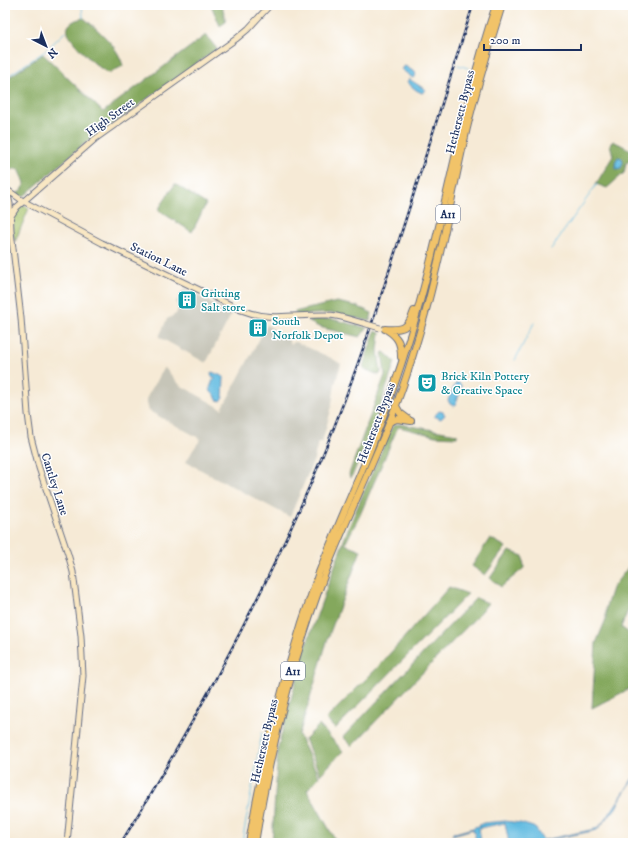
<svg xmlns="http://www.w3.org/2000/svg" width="638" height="848" font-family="'IM FELL DW Pica',serif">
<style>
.industrial{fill:#c6c5b8}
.green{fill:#a6c269;stroke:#607864}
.forest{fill:#84a85d;stroke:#506c5e}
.water{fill:#64bce1;stroke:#4076a0}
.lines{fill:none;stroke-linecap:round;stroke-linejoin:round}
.stream{stroke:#64bce1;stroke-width:1}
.secondary-casing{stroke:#687088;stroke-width:7}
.highway-casing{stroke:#687088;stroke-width:8}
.secondary{stroke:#f9e7c3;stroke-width:5}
.highway{stroke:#f1c369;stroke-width:6}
.rail-casing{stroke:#1b2f5e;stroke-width:2.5}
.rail{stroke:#fff;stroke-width:1;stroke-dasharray:3;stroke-linecap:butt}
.secondary-bridge-casing{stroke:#687088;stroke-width:7;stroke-linecap:butt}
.secondary-bridge{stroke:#f9e7c3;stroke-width:5}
.labels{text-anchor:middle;stroke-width:3;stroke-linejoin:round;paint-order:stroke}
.shield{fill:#fff;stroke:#5f6d8e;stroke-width:1}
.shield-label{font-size:11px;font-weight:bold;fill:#1b2f5e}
.street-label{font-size:12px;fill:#1b2f5e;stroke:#fff}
.culture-label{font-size:12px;fill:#0d838f;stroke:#fff;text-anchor:start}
</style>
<rect width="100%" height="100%" fill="#fff"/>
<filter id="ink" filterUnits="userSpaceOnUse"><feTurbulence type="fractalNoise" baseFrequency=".025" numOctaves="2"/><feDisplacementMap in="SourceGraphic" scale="8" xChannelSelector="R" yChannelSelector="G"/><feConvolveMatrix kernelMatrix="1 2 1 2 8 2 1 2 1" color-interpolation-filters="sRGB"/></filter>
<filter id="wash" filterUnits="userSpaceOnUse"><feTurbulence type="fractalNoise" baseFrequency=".012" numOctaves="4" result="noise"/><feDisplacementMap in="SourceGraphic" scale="16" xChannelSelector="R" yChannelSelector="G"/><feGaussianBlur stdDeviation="0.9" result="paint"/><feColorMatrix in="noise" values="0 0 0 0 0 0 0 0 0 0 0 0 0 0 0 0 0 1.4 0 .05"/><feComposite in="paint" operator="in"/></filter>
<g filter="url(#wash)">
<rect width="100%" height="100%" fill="#f6ead6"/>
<path class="industrial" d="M184,289l48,24 -26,50 -47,-26 8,-18 9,-5 2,-5 -2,-7z
M267,325l22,14v4l3,2 1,-3h3l35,16 10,6 -6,20 -4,26 -9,32h-4l-4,17 -24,58 -104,-55 7,-12 8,-11 -52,-28 -3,-12 18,-32 16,18 42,24z"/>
<path class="green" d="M22,205l7,3 -14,34c-4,-13 -5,-28 7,-37z"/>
<path class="forest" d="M211,5h11l4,17 -6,4z
M84,18c16,14 34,28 39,48l-14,7c-11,-4 -35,-28 -40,-38 -6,-11 7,-16 15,-17z
M206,35l11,14 -133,95 -60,52 -3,1 -5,-3 5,-3 4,-8 -6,-14h-7l-7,6v-95l38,-26 60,58z
M613,141l20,10v8l-7,4 -2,10 -17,15 -11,-4 17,-28 -3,-12z
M175,184l31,20 -14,28 -34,-22z
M337,302l19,4 16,7 -2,8 -37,-8 -36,2 -3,-3z
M332,319l35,9 -7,9 -41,-10 -10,-5v-2z
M375,331l5,2 -2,17 3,23 -2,2 -15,-6 -1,-3z
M384,352l11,10 -15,45 -27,67 -3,4 -1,-4 36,-99 -3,-22z
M399,424l58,10v3l-22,-1 -36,-9 -2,2 -37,86 -15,29 16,6 -33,88 -29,97 20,42 -12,13 30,53h-65l6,-96 26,-96 44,-122 43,-100 3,-4z
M490,538l16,9 -21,28 -13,-9z
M509,551l14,5 1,12 -23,19 -11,-9z
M633,561v38l-12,28 12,9v51l-41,21 4,-65 10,-24v-12l6,-19z
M449,587l19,7 -133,135 -9,-10 51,-51z
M476,598l12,5 -7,9 -129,134 -9,-9z
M319,725l24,26 -23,24 -15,-36z"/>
<path class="water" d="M405,66l11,7 -1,4 -2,1 -12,-9z
M409,79l17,11 -4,3 -6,-3 -9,-8z
M618,157l4,1 1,4 -2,6 -5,1 -1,-7z
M212,372l12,5 -1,21 -3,3 -3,-1 -2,-5 -4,-3 -1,-4 3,-8 2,-1v-2h-3l-1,-3z
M458,382l3,3c1,8 -5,13 -5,20l-2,1 -4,-2 -2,-4 8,-17z
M439,411l4,1 2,3 -4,4 -7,-3z
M633,778v2l-11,16 -6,12 -19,22 -53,11 -3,2h-32l-4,-20 -26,5 2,15h-4l-4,-14 -21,6 2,-3 1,1 18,-5 11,-5 21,-2 15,2 13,4 3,2 6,10 2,1 51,-11c11,-6 30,-39 38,-51z"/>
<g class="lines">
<path class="stream" d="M82,5l1,13
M458,65l10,3
M5,78l39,-26 21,-20
M551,249l46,-65
M515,360l19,-37
M242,843l20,-110"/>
</g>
</g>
<g filter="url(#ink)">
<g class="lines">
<defs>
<path id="secondary" d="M6,189l17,12 79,42 139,67c31,12 54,4 86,5 12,0 24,5 36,8
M7,190l3,14 1,27 10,87 7,96 3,23 8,31 29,86 5,18 8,64 2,40 -16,167
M11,216l6,-9 78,-68 141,-100 12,-10 22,-24"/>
<path id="highway" d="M385,329c18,1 23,0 29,-18
M387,330c11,7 14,13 14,27
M396,406l4,7 8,6
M389,422l8,-3 14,2
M249,843c15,-91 38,-181 69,-268 16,-41 34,-81 51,-122 16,-39 30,-80 42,-120 33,-108 49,-221 85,-328
M255,843c15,-92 37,-184 71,-272 26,-67 60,-131 82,-200 10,-32 20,-64 27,-97 11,-44 19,-89 29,-133 10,-46 24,-91 38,-136"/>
</defs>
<use href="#secondary" class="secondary-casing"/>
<use href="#highway" class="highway-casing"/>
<use href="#secondary" class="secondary"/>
<use href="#highway" class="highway"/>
<defs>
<path id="rail" d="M121,843c76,-124 145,-251 201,-386 33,-79 59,-160 85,-242 22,-70 44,-140 66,-210"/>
</defs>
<use href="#rail" class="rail-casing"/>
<use href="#rail" class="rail"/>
<defs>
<path id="secondary-bridge" d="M363,323l17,5"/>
</defs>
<use href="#secondary-bridge" class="secondary-bridge-casing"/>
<use href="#secondary-bridge" class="secondary-bridge"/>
</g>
</g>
<defs>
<symbol id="building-square" viewBox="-11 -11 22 22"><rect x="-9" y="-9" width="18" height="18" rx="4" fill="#0f9aa8" stroke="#fff"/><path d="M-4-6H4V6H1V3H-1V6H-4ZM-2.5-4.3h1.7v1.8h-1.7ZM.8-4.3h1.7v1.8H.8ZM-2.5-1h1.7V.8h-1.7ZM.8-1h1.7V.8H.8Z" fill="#fff"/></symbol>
<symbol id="theatre-square" viewBox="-11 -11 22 22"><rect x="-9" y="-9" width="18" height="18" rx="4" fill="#0f9aa8" stroke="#fff"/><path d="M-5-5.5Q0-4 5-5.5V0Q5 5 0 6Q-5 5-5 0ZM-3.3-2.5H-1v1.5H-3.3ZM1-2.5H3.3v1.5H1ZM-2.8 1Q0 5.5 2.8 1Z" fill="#fff"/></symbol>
</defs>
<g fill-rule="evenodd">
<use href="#building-square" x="176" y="289" width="22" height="22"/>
<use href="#building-square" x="247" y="317" width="22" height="22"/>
<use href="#theatre-square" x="416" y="372" width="22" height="22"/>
</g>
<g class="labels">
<g class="shield">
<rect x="436" y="205" width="24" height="18" rx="3"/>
<rect x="281" y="662" width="24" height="18" rx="3"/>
</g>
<g class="shield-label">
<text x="448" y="218">A11</text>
<text x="293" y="675">A11</text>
</g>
<g class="street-label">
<text transform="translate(460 112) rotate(-76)" y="4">Hethersett Bypass</text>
<text transform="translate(110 117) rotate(-36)" y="4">High Street</text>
<text transform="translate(159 259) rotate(26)" y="4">Station Lane</text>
<text transform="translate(376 423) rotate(-69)" y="4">Hethersett Bypass</text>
<text transform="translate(55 484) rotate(72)" y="4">Cantley Lane</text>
<text transform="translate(264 741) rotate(-77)" y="4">Hethersett Bypass</text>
</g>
<g class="culture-label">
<text x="201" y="297">Gritting<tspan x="201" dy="14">Salt store</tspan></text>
<text x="272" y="325">South<tspan x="272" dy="14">Norfolk Depot</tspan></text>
<text x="441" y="380">Brick Kiln Pottery<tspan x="441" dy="14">&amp; Creative Space</tspan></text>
</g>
</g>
<rect width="638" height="848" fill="none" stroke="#fff" stroke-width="20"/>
<g transform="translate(46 46) rotate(138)" stroke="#ffffff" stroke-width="3" paint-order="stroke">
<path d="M0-3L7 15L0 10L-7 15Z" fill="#1b2f5e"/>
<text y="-6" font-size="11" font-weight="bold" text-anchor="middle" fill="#1b2f5e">N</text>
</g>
<path d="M484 44v6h97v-6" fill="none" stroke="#1b2f5e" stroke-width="2"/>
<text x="490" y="44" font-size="12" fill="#1b2f5e" stroke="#ffffff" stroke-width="3" paint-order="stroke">200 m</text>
</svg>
